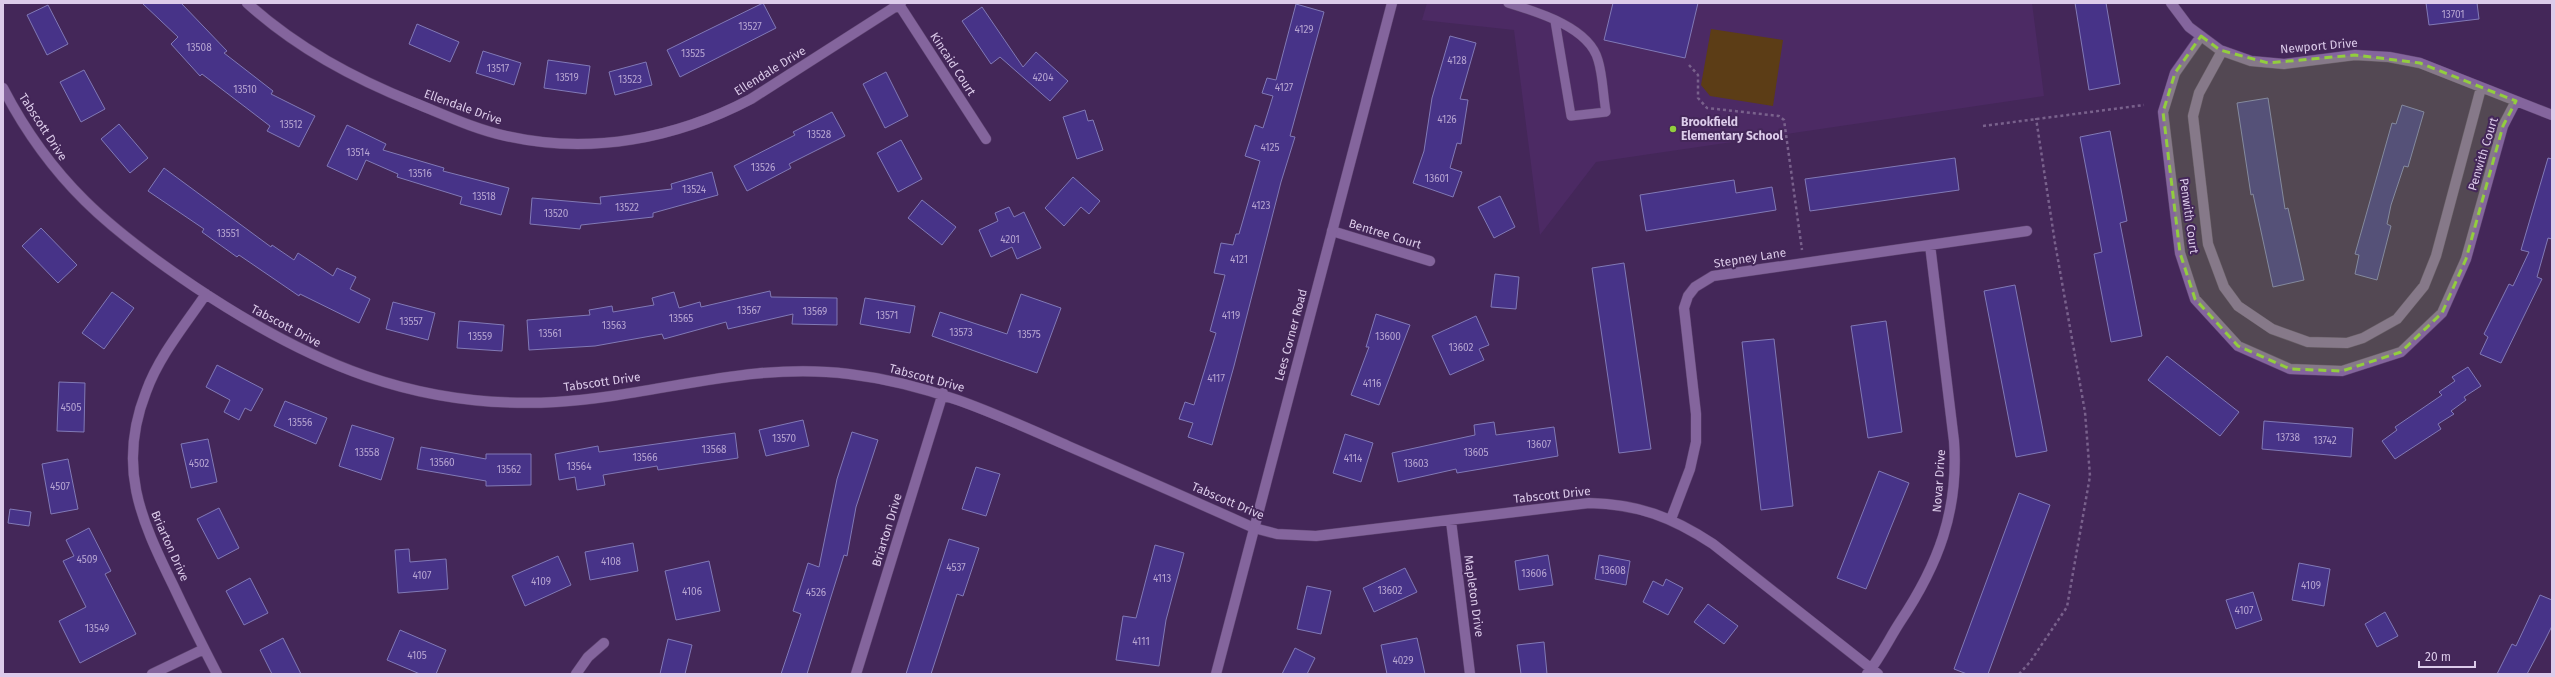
<svg xmlns="http://www.w3.org/2000/svg" width="2555" height="677" font-family="'Fira Sans',sans-serif">
<style>
.built{fill:#4c2a64}
.green{fill:#5c3d16}
.building{fill:#473388;stroke:#8179b6}
.lines{fill:none;stroke-linecap:round;stroke-linejoin:round}
.lane-casing{stroke:#5f4571;stroke-width:10}
.street-casing{stroke:#5f4571;stroke-width:11}
.secondary-casing{stroke:#5f4571;stroke-width:11}
.path{stroke:#79618c;stroke-width:2.5;stroke-dasharray:3 3;stroke-linecap:butt}
.lane{stroke:#84659d;stroke-width:9}
.street{stroke:#84659d;stroke-width:10}
.secondary{stroke:#84659d;stroke-width:10}
.marked{fill:#92cd3e;fill-opacity:0.2;stroke:#92cd3e;stroke-width:3;stroke-dasharray:8 5;stroke-linejoin:round}
.poi-dot{fill:#92cd3e;stroke:#442759;stroke-width:1.5}
.labels{text-anchor:middle;stroke-width:4;stroke-linejoin:round;paint-order:stroke}
.number-label{font-size:10px;fill:#b7a5d2}
.street-label{font-size:12px;fill:#dccbea;stroke:#442759}
.poi-label{font-size:12px;font-weight:bold;fill:#dccbea;stroke:#442759;text-anchor:start}
</style>
<rect width="100%" height="100%" fill="#442759"/>
<path class="built" d="M1427,3h605l12,93 -448,66 -56,73 -26,-205 -92,-10z"/>
<path class="green" d="M1711,29l72,11 -10,66 -63,-10 -9,-11z"/>
<path class="building" d="M142,3h39l46,48 -3,2 49,38 -2,3 44,22 -16,31 -32,-16 3,-5 -68,-52 -2,2 -29,-32 7,-7z
M763,3l13,25 -96,49 -13,-27z
M1613,3h85l-13,55 -81,-18z
M2075,3h31l14,81 -31,6z
M2426,3h51l2,16 -50,6z
M1296,4l28,8 -34,124 5,1 -14,45 -47,184 -22,79 -24,-8 5,-14 -14,-4 6,-17 9,3 22,-72 -6,-2 15,-56 -11,-2 7,-30 12,2 3,-11h3l21,-73 -15,-5 10,-31 8,3 10,-32 -11,-3 5,-15 9,2z
M48,5l20,39 -21,11 -20,-40z
M982,7l41,60 13,-15 32,29 -18,20 -50,-44 -9,7 -29,-43z
M417,24l42,18 -9,20 -41,-18z
M1450,36l26,7 -16,56 8,1 -7,44 -4,-1 -7,25 12,4 -9,25 -40,-14 11,-32 8,-53z
M483,51l38,12 -7,22 -38,-12z
M548,60l42,6 -4,28 -42,-6z
M646,62l6,23 -37,10 -6,-23z
M84,70l21,39 -24,13 -21,-40z
M886,72l22,44 -23,12 -22,-44z
M2268,98l17,111 3,-1 16,72 -31,7 -20,-93 -2,1 -14,-92z
M2402,105l22,7 -16,55 -4,-1 -13,39 -4,19 4,2 -14,54 -22,-6 4,-19 -4,-1 37,-131 4,1z
M1085,110l3,11 5,-1 10,30 -26,9 -14,-42z
M832,112l13,24 -56,28 2,4 -44,23 -13,-25 61,-31 -2,-3z
M119,124l29,34 -18,15 -29,-34z
M347,125l39,19 -3,6 61,18 -1,3 66,17 -8,27 -41,-11 2,-7 -65,-20 1,-3 -32,-14 -9,20 -30,-14z
M2110,131l17,90 -7,2 22,113 -31,6 -17,-88 8,-2 -22,-115z
M901,140l21,39 -24,13 -21,-39z
M1955,158l4,32 -149,21 -5,-32z
M2548,158l4,1v80l-4,-1 -11,39 5,2 -41,84 -21,-9 8,-17 -4,-3 25,-50 4,2 16,-34 -8,-2z
M164,168l107,79 1,-2 22,15 4,-7 35,23 4,-8 19,9 -6,12 20,10 -11,24 -59,-29 -1,2 -60,-41 -2,2 -35,-25 2,-3 -56,-38z
M712,172l6,23 -65,18v4l-72,8 -1,4 -50,-5 2,-26 69,6 -1,-7 72,-8 -1,-5z
M1073,177l27,24 -11,13 -8,-7 -17,19 -19,-18z
M1734,180l2,13 36,-6 4,23 -130,21 -6,-36z
M1500,196l15,31 -21,11 -16,-31z
M922,200l34,27 -14,18 -34,-27z
M1009,207l5,10 10,-5 17,36 -24,11 -5,-12 -21,10 -12,-27 19,-9 -3,-8z
M41,228l36,37 -19,18 -36,-37z
M1624,263l27,186 -32,4 -27,-185z
M1495,274l24,3 -3,32 -25,-2z
M2015,285l32,166 -31,6 -32,-166z
M770,291l1,6 66,1v27l-45,-1 1,-10 -65,15 -2,-7 -62,17 -2,-5 -67,12 -66,4 -2,-30 63,-5 -1,-5 23,-4 1,6 41,-7 -2,-7 22,-6 5,16 21,-6 1,5z
M112,292l22,16 -30,41 -22,-16z
M1021,294l40,14 -24,65 -105,-37 8,-24 67,22z
M865,298l50,8 -5,27 -50,-9z
M393,302l42,11 -7,27 -42,-11z
M1376,314l34,11 -31,80 -28,-10 18,-48h-3z
M1476,316l13,29 -10,4 5,11 -34,15 -18,-39z
M459,321l45,4 -2,26 -45,-3z
M1886,321l16,111 -34,6 -17,-112z
M1774,339l19,167 -32,4 -19,-168z
M2167,356l72,56 -19,24 -72,-56z
M217,365l46,24 -12,22 -6,-3 -6,12 -15,-8 6,-12 -24,-13z
M2468,367l13,19 -17,11 2,3 -15,11 3,3 -16,10 3,5 -46,30 -13,-18 15,-11 -2,-3 47,-32 -3,-3 16,-11 -3,-4z
M59,382l26,1 -1,49 -27,-1z
M285,401l42,17 -11,26 -42,-18z
M803,420l6,26 -43,10 -7,-26z
M2264,421l89,7 -2,29 -89,-8z
M1494,422l2,13 58,-8 4,29 -101,17 -1,-4 -58,13 -6,-29 83,-18 -1,-10z
M352,425l42,13 -13,42 -42,-14z
M852,432l26,8 -22,67 -9,49 -3,-1 -37,119h-26l20,-60 -8,-3 15,-48 11,4 18,-88z
M735,433l3,25 -80,12 -1,-4 -54,9 2,10 -28,5 -2,-13 -16,3 -4,-26 43,-8 1,6z
M1345,434l28,9 -12,39 -28,-9z
M208,439l9,43 -26,6 -10,-44z
M421,447l65,12v-5h45v31l-45,1v-5l-69,-12z
M68,459l10,50 -27,5 -9,-50z
M976,467l24,7 -14,42 -24,-7z
M1879,471l30,12 -43,106 -29,-11z
M2019,493l31,12 -62,169h-21l-13,-5z
M219,508l20,40 -21,11 -21,-40z
M10,509l21,3 -2,14 -21,-3z
M89,528l22,43 -6,3 31,60 -56,29 -21,-42 27,-14 -23,-46 11,-5 -8,-16z
M949,539l30,9 -16,48 -6,-2 -26,80h-25z
M633,543l5,28 -48,9 -5,-28z
M1155,545l29,8 -18,67 -7,46 -43,-6 7,-44 13,2z
M409,549l1,13 36,-3 2,30 -50,4 -3,-43z
M1548,555l5,30 -34,5 -4,-29z
M1599,555l31,6 -4,24 -31,-6z
M558,556l13,29 -46,21 -13,-30z
M709,561l11,50 -44,9 -11,-49z
M2299,563l31,6 -6,37 -32,-6z
M1405,568l12,24 -43,20 -11,-24z
M250,578l18,35 -24,12 -18,-34z
M1666,579l17,9 -15,27 -25,-13 10,-21 10,5z
M1307,586l24,5 -10,43 -24,-5z
M2253,592l9,28 -26,9 -10,-29z
M2540,595l12,5v26l-7,14 -18,34h-30l15,-30 4,2z
M1708,604l30,22 -14,18 -30,-22z
M2385,612l13,24 -21,11 -12,-23z
M400,630l46,20 -10,24h-16l-33,-14z
M283,638l18,36h-29l-12,-24z
M1417,638l8,36h-38l-6,-29z
M668,639l24,6 -7,29h-25z
M1544,642l3,32h-26l-4,-29z
M1295,648l20,10 -8,16h-25z"/>
<g class="lines">
<defs>
<path id="lane" d="M1508,3c29,9 81,24 90,57 5,16 5,35 8,52l-35,4 -16,-95"/>
<path id="street" d="M247,3c50,45 106,75 168,100 30,12 59,26 91,33 84,19 169,3 245,-37l150,-96
M898,3l88,136
M2171,3l18,24 31,23 31,11 33,3 71,-9 34,2 31,6 132,52
M2201,36l-26,37 -12,39 17,141 15,46 43,47 52,23 52,2 59,-19 41,-39 24,-54 37,-133 13,-25
M2222,51l-23,42 -6,23 15,128 16,43 14,19 34,23 36,13 39,1 16,-5 34,-19 27,-33 12,-30 45,-168
M3,88c48,93 107,142 192,199 114,76 221,123 361,115 99,-6 193,-41 293,-28 82,10 145,39 219,72 62,27 124,54 186,82l23,6 39,2 273,-33c49,1 83,14 124,41l165,130
M1332,231l98,30
M206,294c-21,31 -47,62 -60,98 -29,74 -6,126 27,193 14,30 29,60 44,89
M1671,519l19,-50 6,-27v-28l-12,-106 4,-12 7,-9 18,-11 314,-45
M1451,521l19,153
M152,674l52,-25
M576,674l12,-17 16,-14
M856,674l87,-281
M1867,674c13,-16 22,-35 33,-52 38,-57 59,-111 54,-181l-24,-196"/>
<path id="secondary" d="M1216,674l176,-671"/>
</defs>
<use href="#lane" class="lane-casing"/>
<use href="#street" class="street-casing"/>
<use href="#secondary" class="secondary-casing"/>
<path class="path" d="M1689,65l9,10v23l9,10 72,8 5,4 18,130
M1983,126l161,-21
M2019,674l11,-12 37,-55 23,-131 -5,-64 -30,-169 -19,-125"/>
<use href="#lane" class="lane"/>
<use href="#street" class="street"/>
<use href="#secondary" class="secondary"/>
</g>
<path class="marked" d="M2201,36l19,14 48,13 87,-8 65,8 96,38 -13,25 -37,133 -24,54 -41,39 -59,19 -52,-2 -52,-23 -43,-47 -15,-46 -17,-141 12,-39z"/>
<circle class="poi-dot" cx="1673" cy="129" r="4"/>
<g class="labels">
<g class="number-label">
<text x="2453" y="18">13701</text>
<text x="750" y="30">13527</text>
<text x="1304" y="33">4129</text>
<text x="199" y="51">13508</text>
<text x="693" y="57">13525</text>
<text x="1457" y="64">4128</text>
<text x="498" y="72">13517</text>
<text x="567" y="81">13519</text>
<text x="1043" y="81">4204</text>
<text x="630" y="83">13523</text>
<text x="1284" y="91">4127</text>
<text x="245" y="93">13510</text>
<text x="1447" y="123">4126</text>
<text x="291" y="128">13512</text>
<text x="819" y="138">13528</text>
<text x="1270" y="151">4125</text>
<text x="358" y="156">13514</text>
<text x="763" y="171">13526</text>
<text x="420" y="177">13516</text>
<text x="1437" y="182">13601</text>
<text x="694" y="193">13524</text>
<text x="484" y="200">13518</text>
<text x="1261" y="209">4123</text>
<text x="627" y="211">13522</text>
<text x="556" y="217">13520</text>
<text x="228" y="237">13551</text>
<text x="1010" y="243">4201</text>
<text x="1239" y="263">4121</text>
<text x="749" y="314">13567</text>
<text x="815" y="315">13569</text>
<text x="887" y="319">13571</text>
<text x="1231" y="319">4119</text>
<text x="681" y="322">13565</text>
<text x="411" y="325">13557</text>
<text x="614" y="329">13563</text>
<text x="961" y="336">13573</text>
<text x="550" y="337">13561</text>
<text x="1029" y="338">13575</text>
<text x="480" y="340">13559</text>
<text x="1388" y="340">13600</text>
<text x="1461" y="351">13602</text>
<text x="1216" y="382">4117</text>
<text x="1372" y="387">4116</text>
<text x="71" y="411">4505</text>
<text x="300" y="426">13556</text>
<text x="2288" y="441">13738</text>
<text x="784" y="442">13570</text>
<text x="2325" y="444">13742</text>
<text x="1539" y="448">13607</text>
<text x="714" y="453">13568</text>
<text x="367" y="456">13558</text>
<text x="1476" y="456">13605</text>
<text x="645" y="461">13566</text>
<text x="1353" y="462">4114</text>
<text x="442" y="466">13560</text>
<text x="199" y="467">4502</text>
<text x="1416" y="467">13603</text>
<text x="579" y="470">13564</text>
<text x="509" y="473">13562</text>
<text x="60" y="490">4507</text>
<text x="87" y="563">4509</text>
<text x="611" y="565">4108</text>
<text x="956" y="571">4537</text>
<text x="1613" y="574">13608</text>
<text x="1534" y="577">13606</text>
<text x="422" y="579">4107</text>
<text x="1162" y="582">4113</text>
<text x="541" y="585">4109</text>
<text x="2311" y="589">4109</text>
<text x="1390" y="594">13602</text>
<text x="692" y="595">4106</text>
<text x="816" y="596">4526</text>
<text x="2244" y="614">4107</text>
<text x="97" y="632">13549</text>
<text x="1141" y="645">4111</text>
<text x="417" y="659">4105</text>
<text x="1403" y="664">4029</text>
</g>
<g class="street-label">
<text transform="translate(2319 46) rotate(-5)" y="4">Newport Drive</text>
<text transform="translate(953 64) rotate(57)" y="4">Kincaid Court</text>
<text transform="translate(770 71) rotate(-32)" y="4">Ellendale Drive</text>
<text transform="translate(463 107) rotate(20)" y="4">Ellendale Drive</text>
<text transform="translate(43 127) rotate(57)" y="4">Tabscott Drive</text>
<text transform="translate(2483 154) rotate(-73)" y="4">Penwith Court</text>
<text transform="translate(2189 216) rotate(82)" y="4">Penwith Court</text>
<text transform="translate(1385 234) rotate(17)" y="4">Bentree Court</text>
<text transform="translate(1750 258) rotate(-9)" y="4">Stepney Lane</text>
<text transform="translate(286 326) rotate(28)" y="4">Tabscott Drive</text>
<text transform="translate(1291 335) rotate(-75)" y="4">Lees Corner Road</text>
<text transform="translate(927 378) rotate(15)" y="4">Tabscott Drive</text>
<text transform="translate(602 382) rotate(-8)" y="4">Tabscott Drive</text>
<text transform="translate(1939 481) rotate(-86)" y="4">Novar Drive</text>
<text transform="translate(1552 495) rotate(-6)" y="4">Tabscott Drive</text>
<text transform="translate(1228 501) rotate(23)" y="4">Tabscott Drive</text>
<text transform="translate(887 530) rotate(-73)" y="4">Briarton Drive</text>
<text transform="translate(170 546) rotate(66)" y="4">Briarton Drive</text>
<text transform="translate(1474 596) rotate(82)" y="4">Mapleton Drive</text>
</g>
<g class="poi-label">
<text x="1681" y="126">Brookfield<tspan x="1681" dy="14">Elementary School</tspan></text>
</g>
</g>
<rect width="2555" height="677" fill="none" stroke="#dccbea" stroke-width="8"/>
<path d="M2419 661v6h56v-6" fill="none" stroke="#dccbea" stroke-width="2"/>
<text x="2425" y="661" font-size="12" fill="#dccbea" stroke="#442759" stroke-width="3" paint-order="stroke">20 m</text>
</svg>
